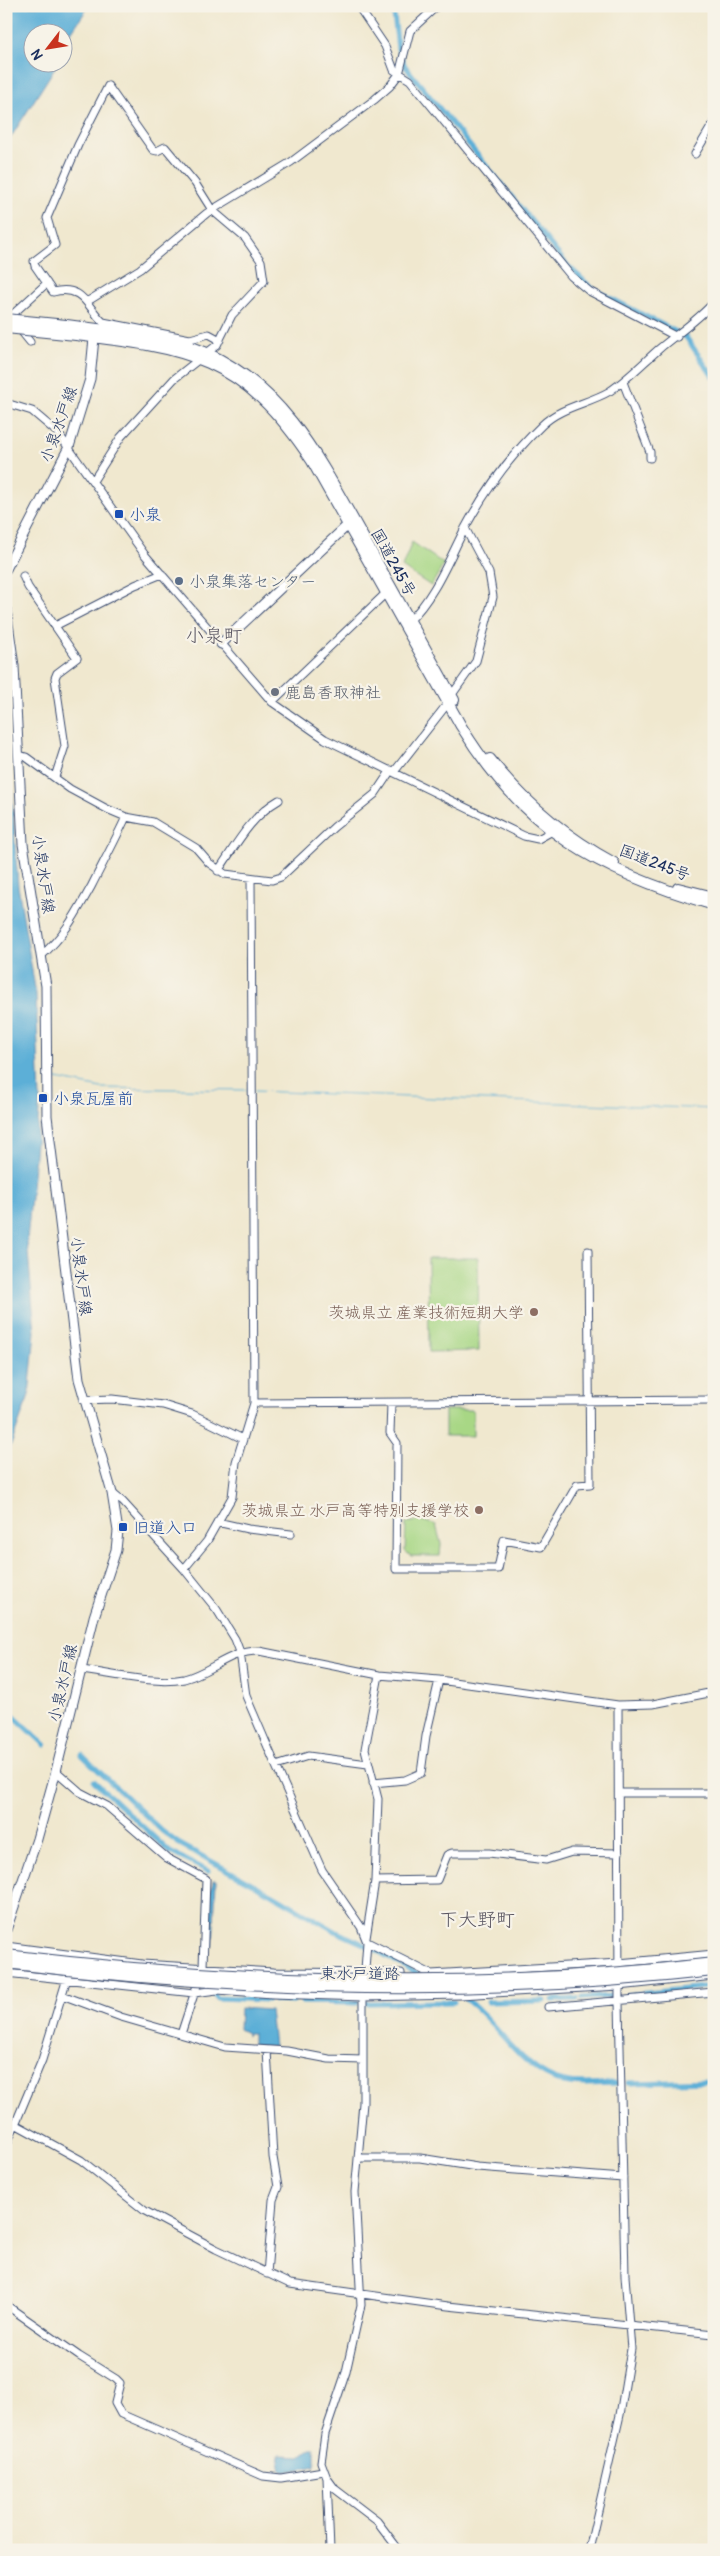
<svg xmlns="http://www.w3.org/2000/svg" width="720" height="2556" font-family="Pangolin,'Klee One',sans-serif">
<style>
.green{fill:#a8d785;stroke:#628372}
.water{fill:#5bafd7;stroke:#3b6f9a}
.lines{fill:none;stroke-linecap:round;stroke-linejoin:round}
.stream{stroke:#5bafd7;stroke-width:1}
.canal{stroke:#5bafd7;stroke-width:5}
.minor-casing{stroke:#3b4b6f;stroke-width:9}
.major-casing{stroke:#3b4b6f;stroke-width:11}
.highway-casing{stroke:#3b4b6f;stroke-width:12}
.minor{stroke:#fff;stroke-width:7}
.major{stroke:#fff;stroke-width:9}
.highway{stroke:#fff;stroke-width:10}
.highway-bridge-casing{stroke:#3b4b6f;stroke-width:12;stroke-linecap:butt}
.highway-bridge{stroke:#fff;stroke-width:10}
.transit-dot{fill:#1a4fb4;stroke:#f7f3e8;stroke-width:2}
.service-dot{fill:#5c6f8a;stroke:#f7f3e8;stroke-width:2}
.worship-dot{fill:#6b7280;stroke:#f7f3e8;stroke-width:2}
.education-dot{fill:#8d6e63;stroke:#f7f3e8;stroke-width:2}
.labels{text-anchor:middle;stroke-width:4.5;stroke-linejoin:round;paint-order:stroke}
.street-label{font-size:16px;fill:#1b2f5e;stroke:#f7f3e8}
.transit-label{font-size:16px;fill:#164399;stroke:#f7f3e8;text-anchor:start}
.service-label{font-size:16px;fill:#4e5e75;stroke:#f7f3e8;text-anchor:start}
.worship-label{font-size:16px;fill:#5b616d;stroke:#f7f3e8;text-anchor:start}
.education-label{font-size:16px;fill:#785e54;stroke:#f7f3e8;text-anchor:end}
.quarter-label{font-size:19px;fill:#5b5763;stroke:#f7f3e8}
</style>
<rect width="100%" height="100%" fill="#f7f3e8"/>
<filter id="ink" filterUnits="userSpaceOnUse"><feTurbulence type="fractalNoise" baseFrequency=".02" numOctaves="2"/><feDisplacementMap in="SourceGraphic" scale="10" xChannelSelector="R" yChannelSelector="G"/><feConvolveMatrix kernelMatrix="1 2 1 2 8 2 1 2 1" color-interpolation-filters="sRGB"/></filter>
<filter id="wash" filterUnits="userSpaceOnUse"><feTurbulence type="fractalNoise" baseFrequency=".0096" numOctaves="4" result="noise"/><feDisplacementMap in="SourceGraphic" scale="20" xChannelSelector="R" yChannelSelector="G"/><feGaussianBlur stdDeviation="1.12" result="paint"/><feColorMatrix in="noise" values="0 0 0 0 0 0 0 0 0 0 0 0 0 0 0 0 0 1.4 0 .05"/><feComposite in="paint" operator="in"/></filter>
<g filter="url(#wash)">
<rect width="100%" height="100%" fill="#f0e8cf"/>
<path class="green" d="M412,542l32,22 -13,22 -29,-19z
M478,1258l1,93 -50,1 -1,-94z
M445,1410h28v26h-28z
M420,1520l16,5 5,19 -1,12h-29l-6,-5 1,-28z"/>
<path class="water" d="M6,6h83l-19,28 -7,22 -1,-24h-30v30l26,1 -52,82z
M6,709l12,177 18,108 4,106 -13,141 8,91 -6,63 -23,64z
M213,1880h3l-3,66h-3v-53z
M240,2008l30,2 4,36h-21v-13h-5l-1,3v-3l-8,-4z
M311,2448h4v18l-30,6 -3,-2 -3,-15 22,1z"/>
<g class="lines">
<path class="stream" d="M52,1078l49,10 148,2
M255,1091l459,18"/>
<path class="canal" d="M393,6l5,43 7,17 163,200 25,23 93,48 28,41
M6,1709l39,36
M82,1755l80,76 16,12 97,53 62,36 31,14
M94,1781l12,11
M109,1795l61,57 38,19
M376,1950l49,28
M214,1994l3,4 51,2
M627,1995l87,-9
M583,1998l30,-2
M465,1999c34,24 56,73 99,83 17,4 36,1 53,1
M553,2000l24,-1
M275,2001l18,1
M302,2002l55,1
M488,2002l56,-1
M366,2003l88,-1
M628,2083l86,-2"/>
</g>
</g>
<g filter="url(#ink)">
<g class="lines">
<defs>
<path id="minor" d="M358,6l27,40 9,24 16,10 161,196 18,15 88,46
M108,86l-30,59 -31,73 8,27 -21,16 1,5 18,26c30,-8 34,15 50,30l87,17 19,-5 11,6
M695,154l19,-32
M88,301l52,-32 67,-56 84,-51 83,-62 16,-14 9,-12 11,-43 27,-25
M30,342l-17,-21 -1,-6 35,-32
M623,382l27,70v6
M6,403l26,8 26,22 87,122 127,147 53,37 199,97 14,3 18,-10
M93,481l28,-44 53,-58 43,-34 15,-30 32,-34 -3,-20 -16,-23 -33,-28 -17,-27 -30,-36 -8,4 -4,-1 -45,-64
M23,576l5,11 49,71 -20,15 -2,5 10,68 -10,31
M408,622c26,-24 41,-63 57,-94 20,-37 47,-74 77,-103 20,-19 46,-21 68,-34 18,-12 33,-28 49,-42 19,-16 38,-28 55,-47
M55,626l80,-41 27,-11
M451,696l25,-35 17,-64 -4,-24 -24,-45
M272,702l114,-109
M19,755l7,2 44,32 37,20 19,8 27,5 43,26 13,15 16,11 47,6 9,-3 53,-50 41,-33 16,-24
M394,772l54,-69
M218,871c18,-26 33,-55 61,-71
M41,956c25,-22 34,-41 50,-69 12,-24 24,-46 35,-70
M83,1400l29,-1 51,6 29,9 51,25
M254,1403l460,-3
M391,1403l-1,30 7,10 -1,126h102l6,-29 37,7 36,-62 13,-1 -2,-233
M112,1493l11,9 61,67 33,41 18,29 5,13 6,44 30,70 46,104 39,57 6,15 -4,55v106l-8,89 6,113 -15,67 -21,62 -4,28 6,16 8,11 42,32 22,29
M217,1522l31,7 43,5
M184,1569l23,-28 25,-44 4,-35 18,-59 -3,-525
M80,1670c30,3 74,15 104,9 28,-7 44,-28 75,-28l120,24 60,5 179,25 1,297 6,274 6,73 -11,66 -31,135
M618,1705l35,-1 61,-12
M276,1766l32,-10 60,8
M56,1771l24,21 27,14 60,52 39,21 -3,88 -22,67
M373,1783l32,-3 16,-7 5,-37 13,-56
M620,1793h94
M375,1881l62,-1 10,-25 5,-2h37l57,7 26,-8 47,1
M366,1938l9,-57 3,-82 -13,-50 14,-74
M367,1942l64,32 188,-11 95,-9
M6,1946l136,18 132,8 127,1v10
M6,1973l188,20 23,-3 56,4 90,3 97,-2 159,-9 95,-10
M62,1995l59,22 104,30 62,4 42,8 34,1
M548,2007l166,-15
M6,2119l75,41 64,51 71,38 74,35 158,22 266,28
M6,2146l36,-86 26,-85
M359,2158h61l57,9 146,11
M267,2274l6,-74 5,-13 -5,-30 -6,-107
M6,2305l73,51 37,23 4,4 -5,20 6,11 142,62 18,2 42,-7
M327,2478l3,72"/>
<path id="major" d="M6,569l63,-122 21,-68 4,-41
M6,609l8,57 9,178 23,142 1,130 32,263 33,114 6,38 -2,19 -22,67 -38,154 -19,68 -31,91
M221,644l131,-123"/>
<path id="highway" d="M66,325c47,6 97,9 141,28 82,37 118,118 160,191 29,52 58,104 87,156
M66,334c119,14 175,19 246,127l149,265c63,104 138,146 253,179
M490,759c34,43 76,78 124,104
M678,888l36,9"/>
</defs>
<use href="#minor" class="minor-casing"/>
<use href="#major" class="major-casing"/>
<use href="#highway" class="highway-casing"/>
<use href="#minor" class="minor"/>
<use href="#major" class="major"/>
<use href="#highway" class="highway"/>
<defs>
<path id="highway-bridge" d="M6,319l60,6
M6,328l60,6
M6,1955c235,28 472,36 708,8
M6,1963c235,29 472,35 708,8"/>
</defs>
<use href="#highway-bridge" class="highway-bridge-casing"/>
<use href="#highway-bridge" class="highway-bridge"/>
</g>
</g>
<g class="transit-dot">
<rect x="114" y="509" width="10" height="10" rx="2.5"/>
<rect x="38" y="1093" width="10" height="10" rx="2.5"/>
<rect x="118" y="1522" width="10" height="10" rx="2.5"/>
</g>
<circle class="service-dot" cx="179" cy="581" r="5"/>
<circle class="worship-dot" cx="275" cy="692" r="5"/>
<g class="education-dot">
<circle cx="534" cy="1312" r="5"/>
<circle cx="479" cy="1510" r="5"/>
</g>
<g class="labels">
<g class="street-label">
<text transform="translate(58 424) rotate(-70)" y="6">小泉水戸線</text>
<text transform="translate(394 562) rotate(61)" y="6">国道245号</text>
<text transform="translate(655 862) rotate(21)" y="6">国道245号</text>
<text transform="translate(44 874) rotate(82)" y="6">小泉水戸線</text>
<text transform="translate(82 1276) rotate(83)" y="6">小泉水戸線</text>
<text transform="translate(62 1683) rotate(-77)" y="6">小泉水戸線</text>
<text x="360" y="1979">東水戸道路</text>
</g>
<g class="transit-label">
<text x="129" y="520">小泉</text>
<text x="53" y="1104">小泉瓦屋前</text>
<text x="133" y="1533">旧道入口</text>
</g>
<g class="service-label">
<text x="189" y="587">小泉集落センター</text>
</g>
<g class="worship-label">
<text x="285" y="698">鹿島香取神社</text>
</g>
<g class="education-label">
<text x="524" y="1318">茨城県立 産業技術短期大学</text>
<text x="469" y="1516">茨城県立 水戸高等特別支援学校</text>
</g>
<g class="quarter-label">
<text x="214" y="642">小泉町</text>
<text x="477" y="1926">下大野町</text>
</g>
</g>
<rect width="720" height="2556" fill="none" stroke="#f7f3e8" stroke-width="25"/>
<g transform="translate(48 48) rotate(239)"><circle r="24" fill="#f7f3e8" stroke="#9fa5b1"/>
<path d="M0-4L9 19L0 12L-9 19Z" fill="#c8321e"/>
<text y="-8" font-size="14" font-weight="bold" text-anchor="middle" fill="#1b2f5e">N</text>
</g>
</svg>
